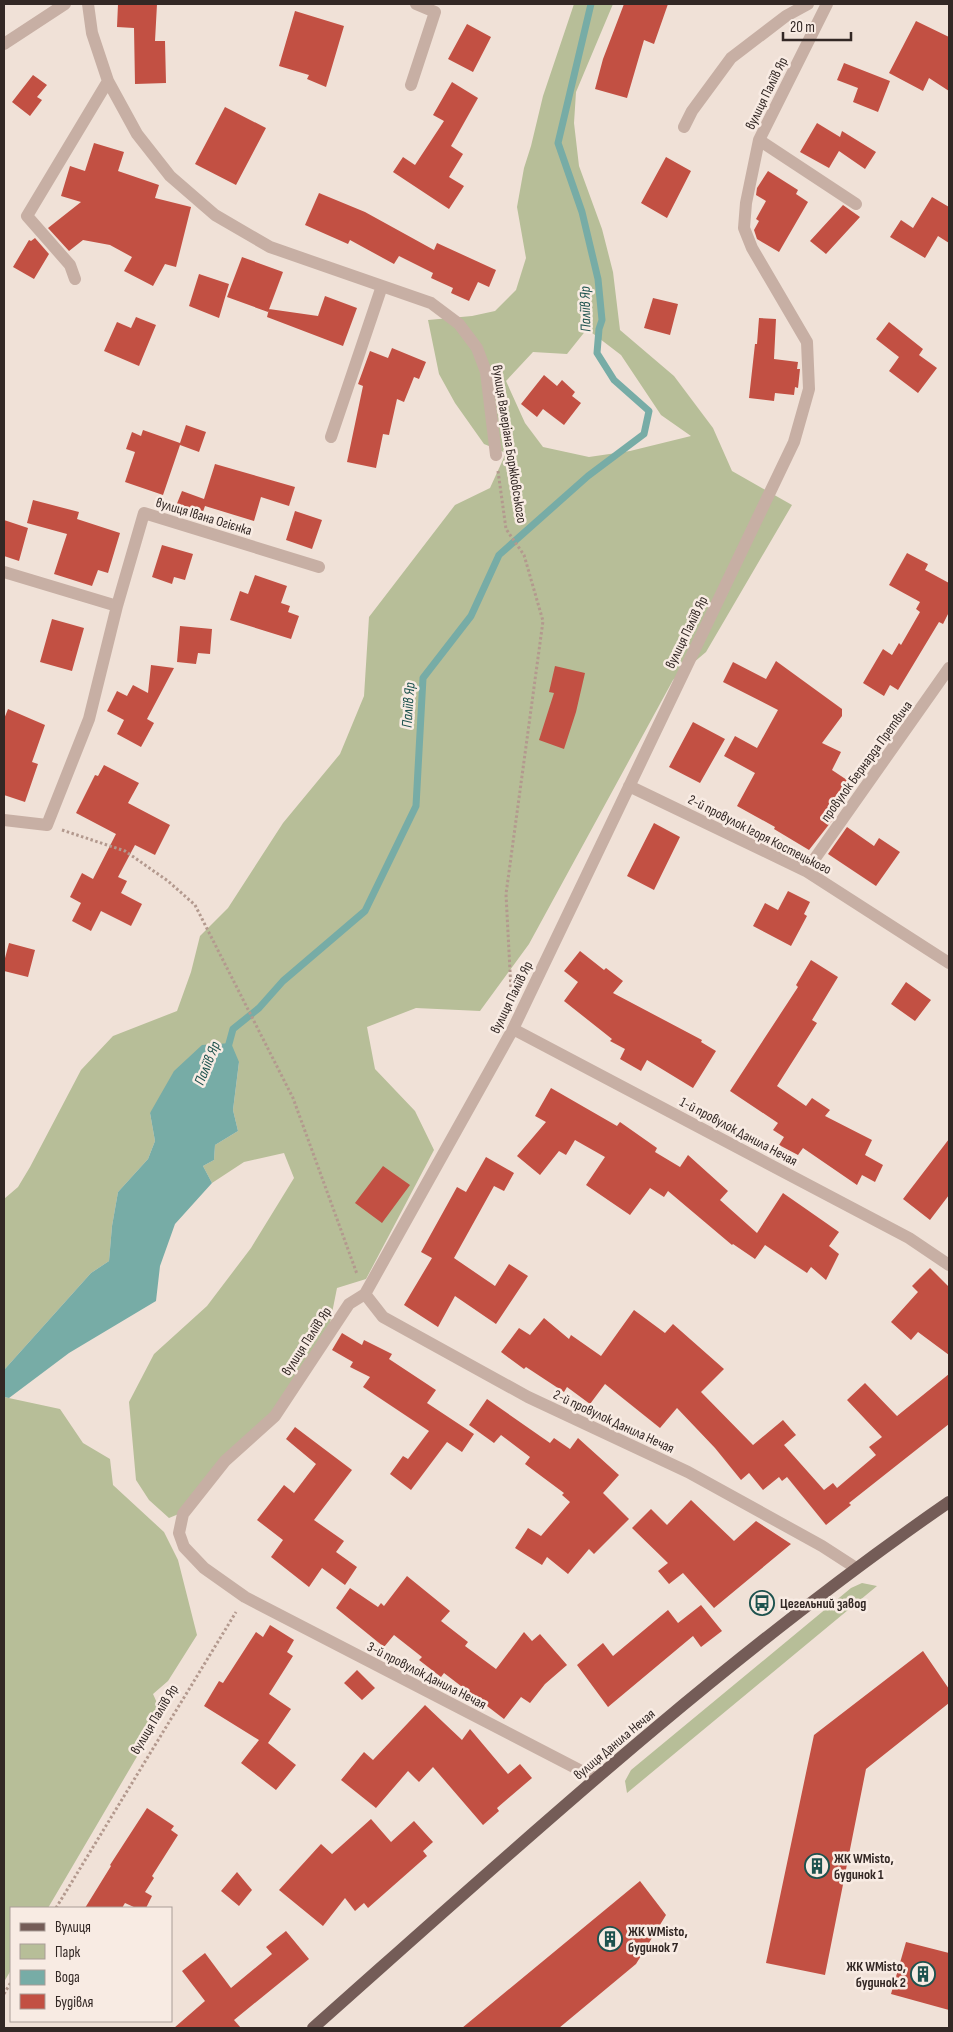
<svg xmlns="http://www.w3.org/2000/svg" width="953" height="2032" font-family="'Sofia Sans Condensed',sans-serif">
<style>
.green{fill:#b7be98;fill-rule:evenodd}
.water{fill:#77aca6}
.lines{fill:none;stroke-linecap:round;stroke-linejoin:round}
.stream{stroke:#77aca6;stroke-width:7}
.building{fill:#c25043}
.path{stroke:#b3998e;stroke-width:3;stroke-dasharray:2.5 2.5;stroke-linecap:butt}
.minor{stroke:#c7afa4;stroke-width:12}
.major{stroke:#745c57;stroke-width:12}
.labels{text-anchor:middle;stroke-width:5;stroke-linejoin:round;paint-order:stroke}
.street-label{font-size:14px;fill:#332825;stroke:#f8ebe3}
.poi-label{font-size:14px;font-weight:bold;fill:#332825;stroke:#f8ebe3;text-anchor:start}
.water-label{font-size:15px;font-style:italic;fill:#1d524e;stroke:#f8ebe3}
</style>
<rect width="100%" height="100%" fill="#f0e1d7"/>
<path class="green" d="M574,4h39l-37,88 -2,31 5,43 23,63 11,43 7,58 54,46 39,52 19,43 60,34 -86,147 -33,28 -144,264 -49,67 -64,-3 -49,19 8,42 40,42 19,39 -68,129 -29,9 -7,35 -57,89 -92,101 -12,5 -20,-18 -13,-20 -7,-78 25,-48 53,-48 44,-58 43,-70 -10,-25 -40,9 -32,21 -9,-17 11,-6 1,-15 23,-14 -5,-21 6,-48 -89,51 5,28 -7,18 -30,33 -6,34 -3,35 -18,12 -87,97v-171l14,-12 12,-20 51,-97 32,-34 64,-25 14,-39 9,-36 28,-28 55,-85 57,-69 24,-58 5,-79 86,-112 35,-17 16,-35 -22,-9 -29,-41 -16,-29 -11,-54 44,-4 23,-5 21,-21 10,-32 -9,-51 7,-39 7,-22 12,-50zM587,329l34,26 40,60 30,21 -61,15 -41,6 -46,-10 -18,-24 -19,-42 27,-29 34,2z
M4,1397l56,12 23,34 27,16 3,26 51,47 14,28 19,75 -29,46 -15,13 9,20 -114,194h-37v62l-7,12z
M862,1583l15,3 -250,207 -2,-12 6,-11 220,-182z"/>
<path class="water" d="M231,1043l8,19 -6,48 5,21 -23,14 -1,15 -11,6 9,17 -37,41 -15,42 -4,35 -87,52 -60,45 -5,-1v-27l87,-97 18,-12 3,-35 6,-34 30,-33 7,-18 -5,-28 24,-42 28,-26z"/>
<g class="lines">
<path class="stream" d="M227,1051l6,-22 26,-21 24,-27 82,-70 51,-105 7,-128 48,-62 28,-61 89,-79 56,-42 5,-23 -35,-31 -17,-27 2,-24 3,-9 -4,-41 -16,-67 -24,-69 33,-139"/>
</g>
<path class="building" d="M118,4h39l-2,37h10l1,42 -31,1 -1,-56 -17,-1z
M624,4h44l-14,40 -10,-4 -17,58 -32,-9 8,-30z
M295,11l49,15 -18,61 -19,-8 2,-4 -30,-9z
M916,21l33,16v54l-20,-13 -6,13 -34,-18z
M467,24l24,13 -18,35 -25,-13z
M844,63l46,18 -12,31 -25,-10 5,-14 -21,-8z
M33,75l14,10 -10,12 5,3 -12,16 -18,-14z
M452,82l26,16 -27,48 12,8 -14,23 15,9 -15,23 -56,-37 10,-15 12,8 29,-44 -11,-6z
M225,107l41,21 -30,57 -41,-21z
M817,123l23,14 2,-6 34,21 -11,17 -26,-18 -10,17 -29,-16z
M94,143l30,9 -6,19 41,14 -4,13 36,9 -15,60 -11,-3 -12,22 -29,-15 8,-14 -22,-12 -27,-5 -14,11 -21,-23 33,-26 -20,-6 9,-30 15,5z
M666,157l25,14 -24,47 -26,-15z
M768,171l30,19 -2,4 12,8 -29,50 -22,-13 -3,-9 5,-9 -3,-2 10,-18 -10,-6 1,-7z
M319,193l46,19 69,38 3,-7 59,27 -7,17 -11,-5 -9,19 -18,-8 2,-5 -22,-10 2,-5 -34,-17 -5,8 -44,-24 -2,4 -43,-19z
M932,197l17,10v36l-11,-7 -13,22 -35,-21 11,-17 12,8z
M843,205l17,12 -34,37 -16,-13z
M35,238l14,16 -15,25 -21,-12 16,-27 2,1z
M242,257l41,15 -15,40 -41,-15z
M199,274l30,10 -10,34 -30,-12z
M325,296l32,12 -14,38 -76,-29 2,-8 49,7z
M653,298l25,6 -8,31 -26,-7z
M136,317l20,8 -17,41 -35,-15 13,-29 14,6z
M759,318l17,1 -2,40 24,3 -1,7h3l-2,19 -3,-1 -1,8 -19,-2 -1,8 -25,-3 6,-54h2z
M889,322l34,27 -4,6 18,13 -19,25 -29,-22 10,-14 -23,-18z
M392,348l34,14 -7,17 -5,-2 -10,25 -7,-3 -8,36 -6,-1 -7,34 -29,-6 16,-76 -5,-2 12,-33 18,7z
M544,375l13,11 5,-6 13,12 -3,4 9,7 -17,22 -21,-16 -6,8 -16,-13z
M186,425l20,7 -7,20 -19,-7 -17,50 -38,-13 10,-30 -9,-3 6,-17 9,4 2,-6 37,13z
M215,464l80,23 -6,19 -28,-9 -7,24 -49,-15 -5,14 -26,-9 8,-20 22,8z
M33,500l46,12 -2,7 43,14 -12,40 -10,-3 -6,16 -38,-12 13,-40 -40,-11z
M295,511l27,9 -10,29 -26,-9z
M4,520l24,8 -9,33 -15,-5z
M162,545l31,9 -8,26 -11,-3 -2,7 -20,-7z
M907,553l21,11 -3,6 24,13v29l-6,12 -4,-2 -41,68 -8,-5 -6,11 -21,-13 20,-34 9,6 7,-12 2,2 19,-33 -4,-3 4,-7 -31,-17z
M255,575l32,11 -6,17 9,3 -2,6 11,4 -8,23 -61,-19 10,-29 8,3z
M52,619l32,9 -12,43 -32,-9z
M180,626l32,3 -2,25 -12,-1 -2,11 -19,-2z
M776,661l66,48v7l-20,27 19,9 -9,18 21,14 -21,32 2,2 -25,32 -35,-21 1,-2 -38,-21 18,-33 -31,-17 11,-20 22,12 21,-38 -55,-28 10,-20 33,17z
M151,665l23,3 -27,51 7,4 -13,24 -24,-13 7,-14 -17,-9 10,-20 10,5 6,-11 15,8z
M555,666l30,7 -9,39 -12,37 -25,-9 15,-47 -5,-1z
M8,709l37,16 -13,37 6,2 -13,38 -21,-7v-76z
M693,722l32,17 -25,44 -31,-16z
M104,765l35,18 -11,20 42,22 -15,30 -20,-10 -17,32 9,4 -6,12 21,11 -11,22 -30,-15 -10,20 -19,-10 9,-18 -11,-6 12,-24 11,6 23,-45 -40,-21 19,-38 3,1z
M654,823l26,14 -26,53 -27,-14z
M847,827l27,19 5,-8 21,14 -24,34 -48,-32z
M788,891l22,11 -6,12 3,2 -16,30 -38,-20 12,-23 13,7z
M9,943l26,7 -7,27 -24,-6v-9z
M580,951l24,19 2,-2 17,13 -10,12 89,47 -1,2 15,9 -23,37 -46,-28 -6,11 -21,-12 5,-10 -15,-8 2,-2 -48,-38 14,-19 -14,-11z
M811,960l27,17 -26,43 5,3 -40,63 29,20 6,-8 18,12 -5,6 47,24 -7,15 18,10 -8,17 -13,-7 -5,10 -54,-37 -5,7 -19,-10 5,-8 -11,-7 5,-7 -48,-32 68,-104 -2,-2z
M906,982l25,18 -16,21 -24,-17z
M551,1088l66,38 3,-4 37,26 -2,4 25,15 8,-12 40,36 -8,9 37,33 26,-40 56,39 -10,14 10,8 -13,26 -15,-13 -4,6 -42,-28 -10,14 -22,-15 -1,1 -64,-54 -4,6 -14,-9 -20,27 -44,-30 19,-28 -30,-17 -9,15 -7,-4 -19,24 -23,-19 29,-34 -11,-6z
M949,1139v56l-19,25 -27,-21z
M486,1157l28,16 -10,18 -10,-5 -40,72 41,28 14,-22 19,12 -32,48 -41,-28 -17,31 -34,-22 28,-47 -11,-6 36,-65 9,5z
M383,1166l27,19 -28,38 -27,-20z
M930,1268l19,19v68l-31,-23 -7,8 -20,-18 27,-30 -6,-6z
M634,1310l31,23 8,-9 51,45 -23,23 52,53 30,-25 13,15 -12,10 40,45 9,-7 4,5 39,-33 -7,-8 13,-10 -35,-37 18,-17 32,33 52,-42v50l-100,79 2,2 -25,20 -39,-48 -5,4 -3,-4 -16,13 -14,-17 -8,7 -26,-32 -38,-40 -17,20 -55,-44 -15,20 -23,-17 -3,5 -38,-25 -2,2 -23,-17 18,-24 11,7 14,-17 25,21 2,-4 30,21z
M342,1333l20,12 2,-5 28,14 -3,5 47,31 -9,13 47,31 -12,18 -15,-10 -36,48 -21,-16 13,-18 5,3 21,-28 -66,-44 7,-10 -20,-10 3,-5 -21,-12z
M487,1399l63,44 4,-5 16,11 8,-11 41,37 -16,18 26,26 -35,35 -5,-5 -21,25 -21,-17 -5,8 -27,-17 13,-20 13,8 29,-34 -8,-7 2,-2 -39,-29 5,-7 -29,-22 -7,8 -25,-18z
M295,1427l57,43 -38,50 30,21 -8,11 21,15 -12,18 -23,-17 -13,19 -38,-30 12,-17 -26,-20 27,-35 10,8 22,-29 -30,-25z
M691,1500l43,41 22,-20 35,23 -77,64 -31,-35 -14,11 -11,-13 10,-8 -36,-35 19,-19 16,16z
M407,1576l43,35 -9,10 27,21 -3,4 31,23 28,-37 8,9 8,-7 27,31 -22,19 -15,19 -9,-6 -17,22 -60,-46 -3,4 -22,-17 3,-3 -28,-22 -10,12 -48,-39 14,-20 28,19 3,-4 3,3z
M701,1605l21,26 -21,16 -8,-11 -85,71 -31,-42 26,-22 10,13 55,-46 10,13z
M270,1625l24,15 -7,12 6,4 -24,38 22,15 -23,34 28,22 -20,25 -35,-27 18,-23 -55,-34 15,-25 4,2 33,-51 7,5z
M923,1651l26,38v14l-83,66 -41,206 -59,-12 48,-228z
M357,1670l18,18 -13,12 -18,-17z
M425,1705l37,35 8,-11 38,45 12,-10 12,14 -35,30 2,3 -16,14 -50,-58 -14,15 -11,-11 -32,37 -35,-28 23,-28 9,8z
M147,1808l27,18 -3,4 7,5 -26,41 2,2 -9,14 7,4 -6,12h-10l-11,-5 -3,5h-37l26,-42 -1,-1z
M371,1819l20,23 23,-21 19,21 -10,9 4,5 -59,52 -4,-5 -9,8 -10,-13 -22,28 -44,-36 42,-46 11,10z
M237,1872l15,18 -13,16 -18,-15z
M640,1881l26,34 -30,49 -77,64h-97z
M286,1931l23,28 -75,61 7,8h-67l31,-27 -23,-30 23,-18 26,35 41,-34 -6,-7z
M906,1942l43,11v57l-58,-16z"/>
<g class="lines">
<path class="path" d="M498,471l8,58 18,26 19,66 -37,273 5,96
M62,830l63,21 43,30 27,24 98,193 64,176
M56,1908l180,-296
M4,1994l7,-12"/>
<path class="minor" d="M88,4l4,29 16,48 29,53 33,42 45,39 55,32 161,56 28,21 18,24 9,24 10,83
M4,44l61,-40
M411,85l24,-73 -19,-8
M684,127l8,-16 39,-53 55,-42 22,-12
M759,140l97,64
M75,279l-5,-14 -43,-49 81,-135
M331,437l51,-151
M4,572l113,34
M629,786l177,85 143,92
M4,820l43,5 42,-106 28,-113 27,-93 175,54
M806,871l143,-203
M513,1029l396,209 40,27
M365,1294l18,23 145,80 160,75 134,74 34,22
M595,1778l-350,-181 -41,-29 -20,-21 -5,-14 4,-19 42,-53 50,-45 74,-112 16,-10 148,-265 281,-587 15,-53 -2,-47 -55,-94 -8,-20 2,-25 13,-63 68,-136"/>
<path class="major" d="M313,2028c205,-182 410,-370 636,-526"/>
</g>
<defs>
<symbol id="bus-ring" viewBox="-11 -11 22 22"><circle r="9.5" fill="#f8ebe3" stroke="#1d524e" stroke-width="1.5"/><path d="M-5-6H5V4H4V6H2V4H-2V6H-4V4H-5ZM-3.5-4V0h7V-4ZM-3.5 1.2v1.5H-2V1.2ZM2 1.2v1.5H3.5V1.2Z" fill="#1d524e"/></symbol>
<symbol id="building-ring" viewBox="-11 -11 22 22"><circle r="9.5" fill="#f8ebe3" stroke="#1d524e" stroke-width="1.5"/><path d="M-4-6H4V6H1V3H-1V6H-4ZM-2.5-4.3h1.7v1.8h-1.7ZM.8-4.3h1.7v1.8H.8ZM-2.5-1h1.7V.8h-1.7ZM.8-1h1.7V.8H.8Z" fill="#1d524e"/></symbol>
</defs>
<g fill-rule="evenodd">
<use href="#bus-ring" x="748" y="1589" width="28" height="28"/>
<use href="#building-ring" x="803" y="1852" width="28" height="28"/>
<use href="#building-ring" x="596" y="1925" width="28" height="28"/>
<use href="#building-ring" x="909" y="1960" width="28" height="28"/>
</g>
<g class="labels">
<g class="street-label">
<text transform="translate(766 93) rotate(-64)" y="5">вулиця Паліїв Яр</text>
<text transform="translate(510 444) rotate(81)" y="5">вулиця Валеріана Боржковського</text>
<text transform="translate(204 516) rotate(17)" y="5">вулиця Івана Огієнка</text>
<text transform="translate(686 632) rotate(-64)" y="5">вулиця Паліїв Яр</text>
<text transform="translate(866 761) rotate(-54)" y="5">провулок Бернарда Претвича</text>
<text transform="translate(760 834) rotate(27)" y="5">2-й провулок Ігоря Костецького</text>
<text transform="translate(511 997) rotate(-64)" y="5">вулиця Паліїв Яр</text>
<text transform="translate(739 1131) rotate(28)" y="5">1-й провулок Данила Нечая</text>
<text transform="translate(306 1341) rotate(-57)" y="5">вулиця Паліїв Яр</text>
<text transform="translate(614 1421) rotate(25)" y="5">2-й провулок Данила Нечая</text>
<text transform="translate(427 1675) rotate(27)" y="5">3-й провулок Данила Нечая</text>
<text transform="translate(154 1719) rotate(-59)" y="5">вулиця Паліїв Яр</text>
<text transform="translate(614 1744) rotate(-40)" y="5">вулиця Данила Нечая</text>
</g>
<g class="poi-label">
<text x="780" y="1608">Цегельний завод</text>
<text x="834" y="1863">ЖК WMisto,<tspan x="834" dy="16">будинок 1</tspan></text>
<text x="628" y="1936">ЖК WMisto,<tspan x="628" dy="16">будинок 7</tspan></text>
<text x="906" y="1971" text-anchor="end">ЖК WMisto,<tspan x="906" dy="16">будинок 2</tspan></text>
</g>
<g class="water-label">
<text transform="translate(585 309) rotate(-91)" y="5">Паліїв Яр</text>
<text transform="translate(408 705) rotate(-86)" y="5">Паліїв Яр</text>
<text transform="translate(207 1063) rotate(-68)" y="5">Паліїв Яр</text>
</g>
</g>
<rect width="953" height="2032" fill="none" stroke="#332825" stroke-width="10"/>
<rect x="10" y="1907" width="162" height="115" fill="#f8ebe3" stroke="#a99d97"/>
<rect x="20" y="1923" width="25" height="8" fill="#745c57" stroke="#a99d97"/>
<text x="55" y="1932" font-size="15" fill="#332825">Вулиця</text>
<rect x="20" y="1944" width="25" height="15" fill="#b7be98" stroke="#a99d97"/>
<text x="55" y="1957" font-size="15" fill="#332825">Парк</text>
<rect x="20" y="1970" width="25" height="15" fill="#77aca6" stroke="#a99d97"/>
<text x="55" y="1982" font-size="15" fill="#332825">Вода</text>
<rect x="20" y="1994" width="25" height="15" fill="#c25043" stroke="#a99d97"/>
<text x="55" y="2007" font-size="15" fill="#332825">Будівля</text>
<path d="M783 32v8h68v-8" fill="none" stroke="#332825" stroke-width="2.5"/>
<text x="790" y="32" font-size="15" fill="#332825" stroke="#f8ebe3" stroke-width="4" paint-order="stroke">20 m</text>
</svg>
